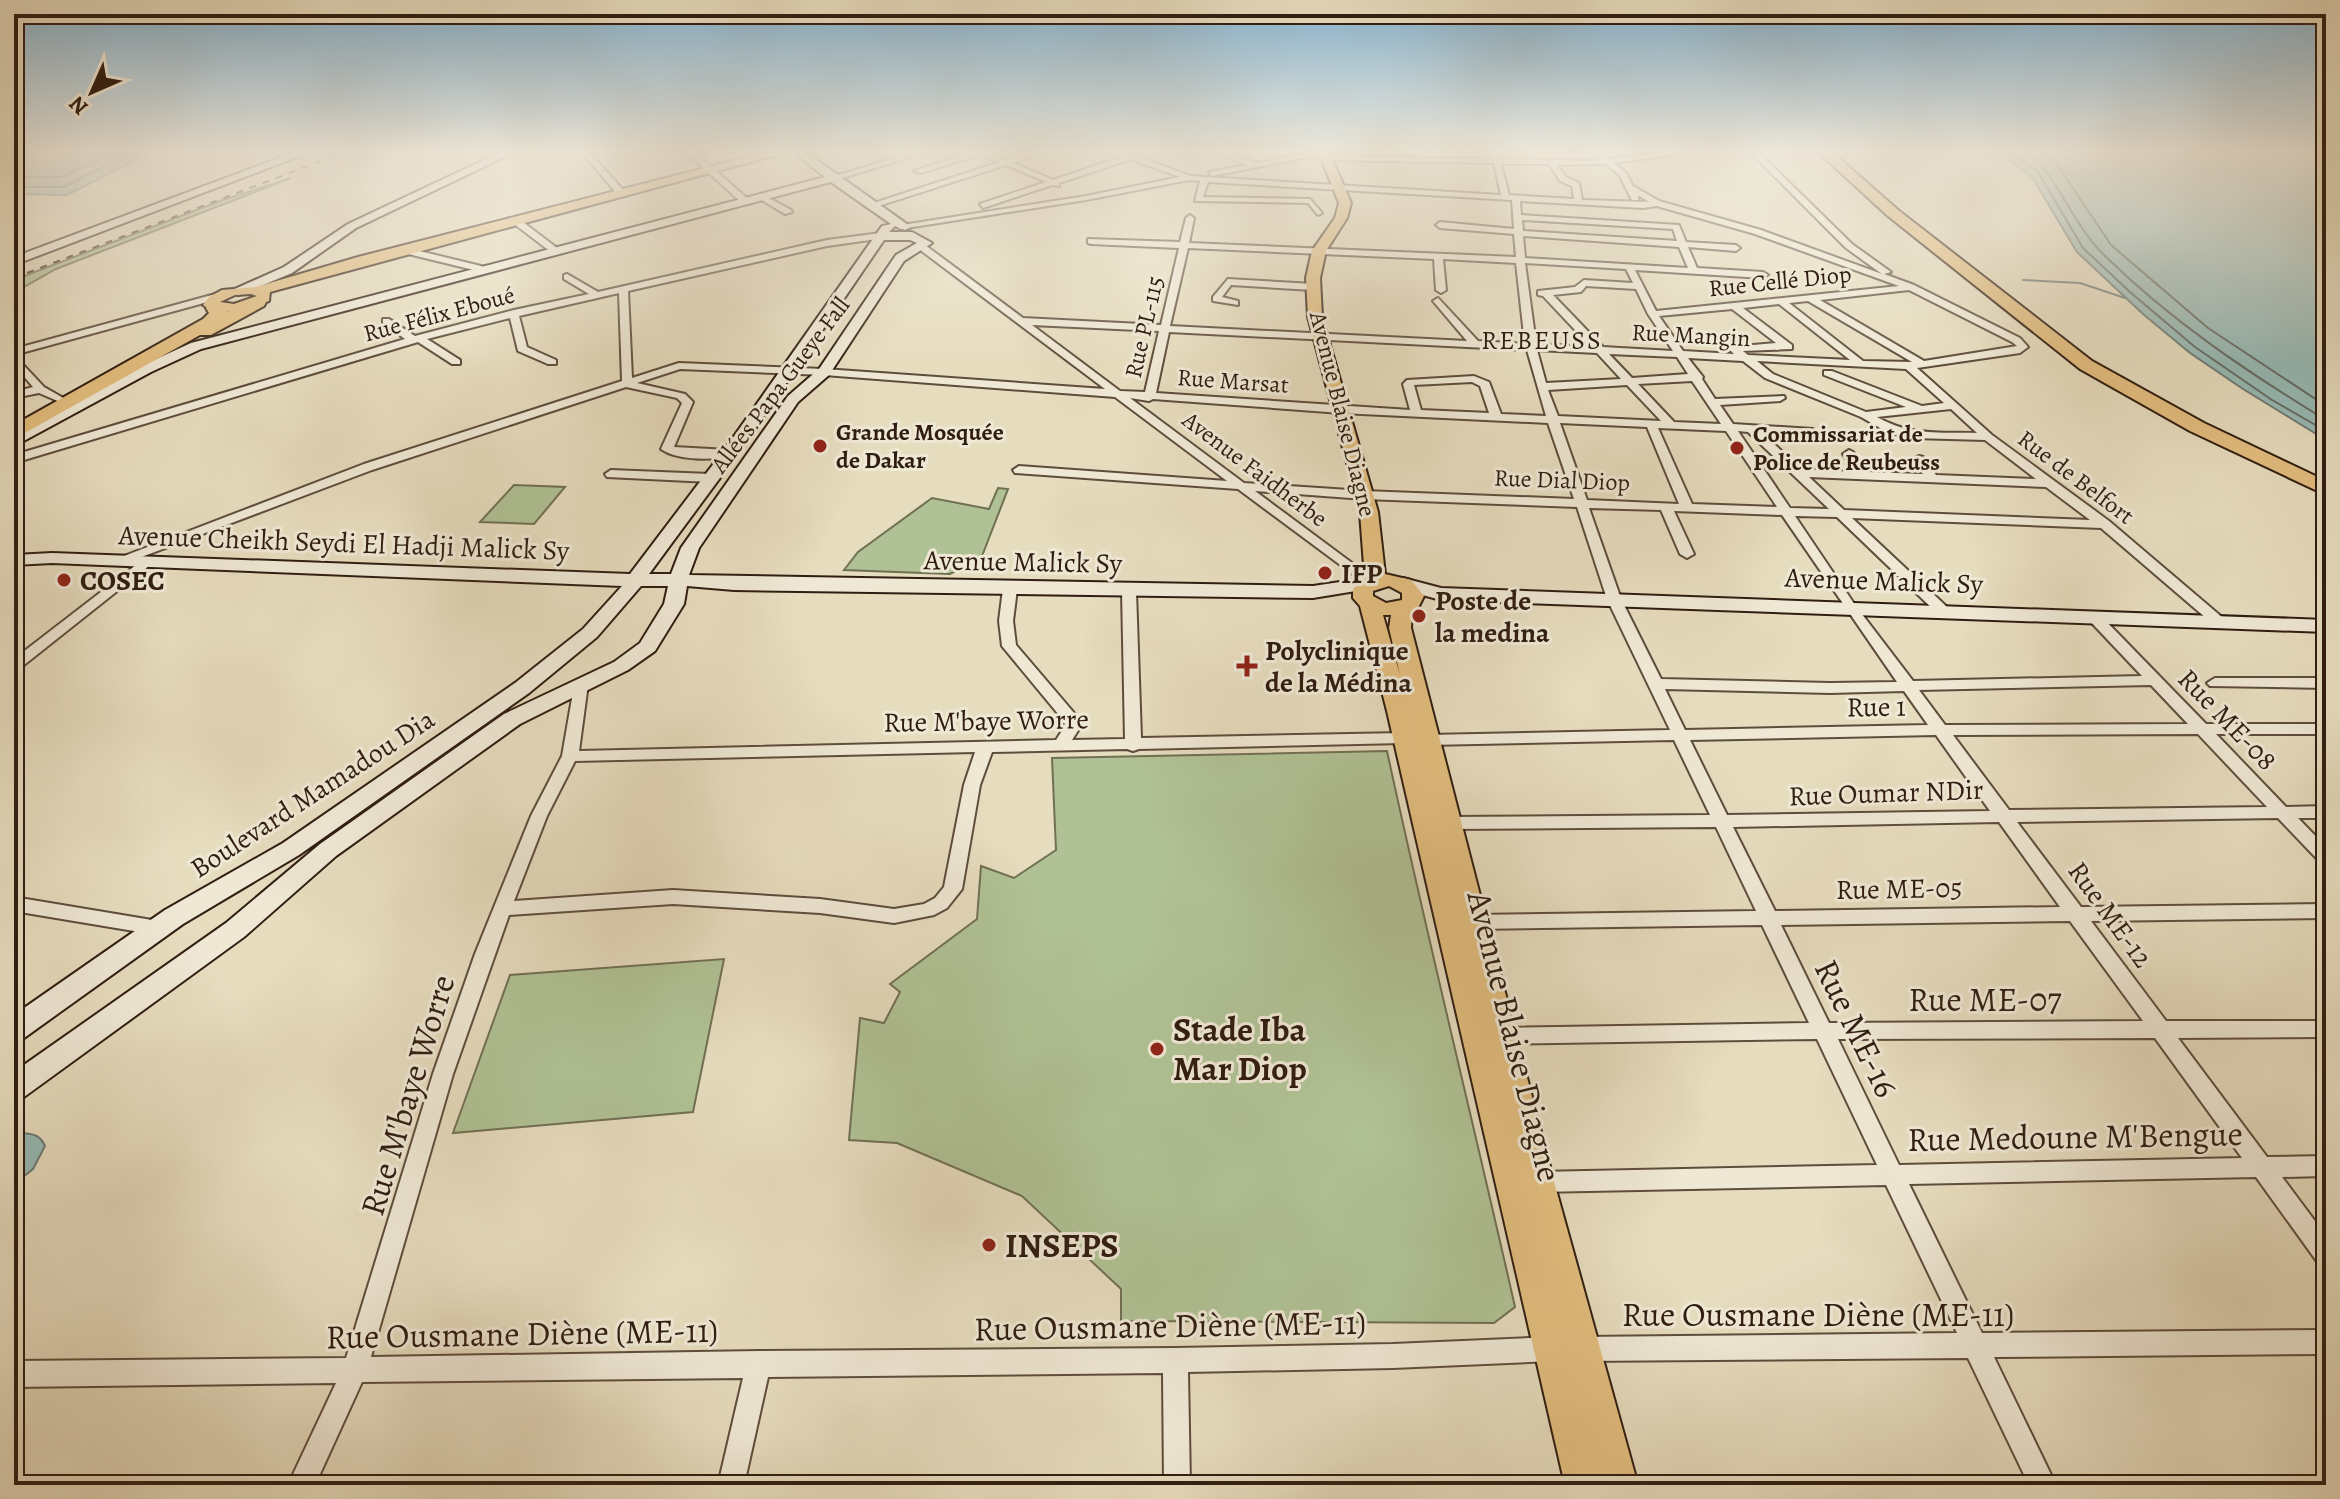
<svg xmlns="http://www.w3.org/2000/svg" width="2340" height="1499" font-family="Alegreya,serif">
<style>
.green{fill:#b0c295;stroke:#707053;stroke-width:2}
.water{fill:#97bab6;stroke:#6e7b74;stroke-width:2}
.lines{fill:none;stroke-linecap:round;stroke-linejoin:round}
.shore{stroke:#646c64;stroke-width:2}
.stream{stroke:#6e7b74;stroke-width:2}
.street-casing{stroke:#5e4d3c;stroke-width:4}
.secondary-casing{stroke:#301d11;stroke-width:4}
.primary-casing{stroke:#301d11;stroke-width:4}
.highway-casing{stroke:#301d11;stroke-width:4}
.street{fill:#efe8d5;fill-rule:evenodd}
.secondary{fill:#efe8d5;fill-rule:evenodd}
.primary{fill:#e3be7f;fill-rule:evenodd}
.highway{fill:#e3be7f;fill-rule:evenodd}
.rail{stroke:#301d11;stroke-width:2;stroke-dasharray:7 7;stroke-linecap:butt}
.poi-dot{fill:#8f2418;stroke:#efe8d5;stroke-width:3}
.labels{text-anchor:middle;stroke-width:6;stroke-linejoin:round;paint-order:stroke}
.far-street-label{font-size:24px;fill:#301d11;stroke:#efe8d5}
.far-poi-label{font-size:24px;font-weight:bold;fill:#301d11;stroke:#efe8d5;text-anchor:start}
.far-neighbourhood-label{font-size:26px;letter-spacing:2px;fill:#301d11;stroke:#efe8d5}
.street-label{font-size:28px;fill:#301d11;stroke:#efe8d5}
.poi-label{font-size:28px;font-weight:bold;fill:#301d11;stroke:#efe8d5;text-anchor:start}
.near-street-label{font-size:34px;fill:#301d11;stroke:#efe8d5}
.near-poi-label{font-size:34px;font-weight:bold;fill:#301d11;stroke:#efe8d5;text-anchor:start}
</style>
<rect width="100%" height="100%" fill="#e6dcbe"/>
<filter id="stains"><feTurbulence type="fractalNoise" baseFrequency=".0025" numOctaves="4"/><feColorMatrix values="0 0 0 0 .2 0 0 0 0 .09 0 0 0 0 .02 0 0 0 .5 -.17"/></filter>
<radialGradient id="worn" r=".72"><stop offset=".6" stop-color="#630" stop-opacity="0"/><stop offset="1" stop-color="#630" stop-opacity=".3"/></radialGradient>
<path class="green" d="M291,178l-235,91 -32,18v5l-10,3v-15l209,-80z
M514,485l51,2 -31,37 -54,-2z
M998,488l10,1 -31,80 -15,-1 -12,6 -106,-4 14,-18 74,-54 57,11z
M1387,751c40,186 86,370 128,556l-21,16 -373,-2v-32l-99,-93 -125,-53 -48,-3 11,-122 24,5 16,-31 -10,-8 87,-65 4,-53 33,12 42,-28 -4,-92z
M724,959l-31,153 -240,21 57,-158z"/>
<path class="water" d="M14,151h139l-86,44 -53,-1z
M1995,151h331v289l-83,-51 -53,-36 -47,-39 -66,-62 -45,-75z
M22,1133c12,1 18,2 23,13l-12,23 -19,15v-48z"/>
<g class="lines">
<path class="shore" d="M2010,151l28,21 45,76 47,44 65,55 77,53 54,31
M2028,151c32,30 45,74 76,104 66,65 143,117 222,165
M2048,151l63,94 97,83 118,78
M14,177h48l53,-26
M14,187h50l70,-36"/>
<path class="stream" d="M2023,280l57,3 45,15"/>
<defs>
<path id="street" d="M581,151h7l37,41v4h-6z
M685,151h8l56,49v4h-6z
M917,151h12l-93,29 -7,-2z
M974,151h13l20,9 27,-9h12l-33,12 40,17 72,-24 -10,-5 23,2v3l52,20 311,19 -7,-32 -166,-3 -4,-2 4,-2 165,3 -1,-8h6l2,8 91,2 10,-1 -2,-3 4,-2 6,4 66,-8h27l-88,12 12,10 7,13 26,15 102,29 121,44 -36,-26 -97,-97h8l95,93 39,28 -7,2 30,11 106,53 8,9 -8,6 -103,15 75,67 117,86 114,97 2,3 -2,3h-10l-112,-96 -249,-10 95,89 2,3 -7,4 -5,-1 -100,-96 -42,-1 60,89 58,76 229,-5 -54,-57 -2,-3 7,-4 5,1 108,111h120v10h-110l70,73 40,-1v12h-28l28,29v17l-6,-2 -42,-44 -261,4 64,85 245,-3v14l-235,3 75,100h160v16l-148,1 89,119 59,-1v20l-44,1 44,59v30l-8,-3 -62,-86 -347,7 73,149 344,-3v24l-332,3 62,128h-27l-61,-127 -388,3 -9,-3 -3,-9 3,-9 9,-3 377,-4 -71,-148 -349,7 -8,-3 -3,-7 3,-7 8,-3 340,-7 -60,-126 -318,5 -7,-2 -3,-6 3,-6 7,-2 310,-5 -47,-98 -290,4 -7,-2 -2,-5 2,-5 7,-2 284,-4 -40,-84 -268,2 -6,-2 -3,-4 3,-4 6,-2 262,-2 -36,-75 -247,5 -8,-5 8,-5 243,-5 -63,-131 -30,-92 -213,-8 -109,-8 120,89 2,3 -7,4 -132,-98 -223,-16 -2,-3 6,-4 208,15 -112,-84 -291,-22 -144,-6 -43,14 48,11 8,8 -19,45 55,3 6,4 -2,2c-21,4 -55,5 -72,-7l21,-46 -5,-5 -51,-11 -254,83 -249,94 -5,1 -7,-4 253,-97 258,-83 -3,-88 -100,23 8,31 29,13v4h-8l-30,-13 -8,-33 -83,21 33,21v4h-8l-34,-22 -404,121v-8l391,-116 -22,-16v-4h6l26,17 99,-26 75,-16 -25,-15v-4l3,-1 31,18 229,-52 54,-7 4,3 -1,2 -57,8 -199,45 4,87 47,-15 145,6 281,20 -186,-140v-4h6l98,73 138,7 18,-77 -88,-4 -3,-1v-4l92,3 6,-24 4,-3 4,3 -5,25 327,14 -2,-23 -74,-6 -4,-3 4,-3 74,7 -2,-29 -304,-18 -5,15 107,2 12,14 -4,2 -10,-12 -113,-2 5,-20 -11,-1 -103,20 -186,29 -4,-3 190,-30 94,-19 -49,-18 -72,24v3l-7,-1 -69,23 -3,-4 66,-22 -40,-17 -134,43 -7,-2 135,-44 -19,-8 -60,19 -7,-2zM1501,164h48l11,17 12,5 2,13 -65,-4zM1606,164l14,12 12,24h6v-5l11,7 -67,-2 -3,-17 -13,-6 -9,-12zM1520,201l123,7 14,-2 98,28 144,52 -243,25 -21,-41 128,8 5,-3 -5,-3 -66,-4 -9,-21 48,4 4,-3 -4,-3 -50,-3 -7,-17 -158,-10zM1522,220l151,9 4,12 -154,-10zM1523,236l156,11 9,21 -163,-10zM1188,248l246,11 2,31 5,3 5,-3 -3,-31 73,4 9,81 -47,-3 -40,-43 -5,3 34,40 -297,-15zM1525,263l101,6 7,14 -49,-3 -9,7 -37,4v4l5,1 48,51 -55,-3zM1586,286l50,3 12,25 25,37 -70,-4 -50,-52 28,-3zM1909,290l103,52 5,4 -93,15 -104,-61zM1808,301l104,61 -49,-1 -74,-58zM1779,304l71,56 -102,-5 -5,-4 49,-2v-4l-49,-37zM1732,309l44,34 -46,4 -1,2 5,5 -51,-3 -24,-35zM1032,325l127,6 -14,61 -25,-1zM1169,332l358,18 19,66 -45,-2 -12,-32 -15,-6 -67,4 -4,4 7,26 -254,-17zM1537,350l60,3 24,26 -75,4zM1609,354l68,3 11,17 -56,4zM1688,358l55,3 22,17 96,39 28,16 24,5 72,2 51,39 -100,-4 -13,-18 -4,-1 -6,4 10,14 -55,-2 -15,-20 -4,-2 -6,4 13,18 -55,-3 -40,-37 48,2 6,-3 -2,-2 -80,-5 -13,-19 60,-4 5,-3 -1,-2 -69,3 -13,-20 1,-2zM1757,361l149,8 38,34 -22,3 -90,-35h-8v4l82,32 -40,5 -93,-38zM1692,381l29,43 -47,-2 -36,-38zM1472,382l8,4 9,27 -68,-3 -7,-25zM1627,385l34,36 -103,-5 -10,-26zM1130,398l19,3 4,-2 188,14 207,10 26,76 -210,-8 -120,-8zM1951,409l26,24c-37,-1 -67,3 -100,-16zM1560,423l87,4 32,77 -92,-4zM1658,428l68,3 51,76 -85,-3zM1738,431l10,1 81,77 -39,-1zM1809,477l237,10 44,33 -246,-10zM1589,508l72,2 19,44 7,4 7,-4 -20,-43 108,4 115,167 -67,1 -169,-4 -40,-80zM2151,685l37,39 -243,1 -26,-35zM1665,689l165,4 74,-2 24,34 -243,5zM2198,734l69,73 -258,3 -56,-75zM1936,735l54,76 -263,4 -37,-75zM1999,822l61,85 -285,4 -42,-84zM2070,921l73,100 -314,2 -48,-98zM2155,1038l87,120 -343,7 -61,-126z
M1212,151h11l34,12 64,-12 7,2 -116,23 -3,-4 39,-7z
M763,195l28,15 1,2 -7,2 -25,-15z
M513,219h6l38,29v4h-6l-38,-29z
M403,247l82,20 2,2 -5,3 -82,-20 -1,-2z
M1228,279l85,5 5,3 -5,3 -82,-5 -9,12 16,4v4l-25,-4v-4z
M219,293l5,3 -2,2 -208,57 30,32 21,12 -5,3 -21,-9 -25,5v-6l19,-5 -19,-22v-16z
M611,470l99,4 6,4 -6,4 -103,-5 -2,-3z
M145,558l5,1v6l-131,104 -5,1v-11z
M1010,585l7,4 -4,32 3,24 64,75 1,6 -9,14 53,-1 -3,-148 7,-4 7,4 5,147 262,-5 8,5 -8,5 -264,6 -6,2 -6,-2 -135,3 -12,33 -18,104 -15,19 -13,7 -40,8 -74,-10 -147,-9 -164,11 -56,159 -82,283 388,-6 416,-3 218,-4 159,-7 9,3 3,9 -3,9 -9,3 -159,7 -205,4 2,113h-26l-1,-112 -395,4 -24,108h-26l25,-107 -381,4 -47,103h-27l48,-102 -322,4v-26l332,-3 87,-284 42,-120 56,-138 31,-60 13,-75h10l3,3 -9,67 477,-11 9,-14 -1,-5 -62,-75 -3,-25 4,-32zM975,752l-11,33 -20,102 -9,11 -11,6 -30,5 -74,-10 -147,-9 -159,11 33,-85 28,-55z
M2215,678h111v10l-116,-2 -3,-3z
M14,897l144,24 7,2 2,5 -2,5 -7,2 -144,-24z"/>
<path id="secondary" d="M298,151h15l-299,114v-8z
M503,151h14l-161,77 -64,45 -53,22 -11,-3 56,-25 64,-43z
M792,151h12l107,76 -6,3 -10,-4 -6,6h23l20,11 -28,18 -75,114 -31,27 -99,146 -10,27 624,11 54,-8 9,6 -2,4 -61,10 -579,-8 -47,-4 -3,18 -29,47 -27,19 -108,54 -184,132 -92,81 -220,160 -10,3v-28l212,-149 94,-79 184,-130 110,-52 26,-19 24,-39 4,-18h-27l-44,51 -68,56 -230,162 -116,69 -159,114 -10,3v-26l151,-105 118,-67 232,-160 68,-54 39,-43 -570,-23 -38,2v-10l38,-2 578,21 100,-132 152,-216 9,-2 -60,-42 -630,167 -50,23 -131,71 -6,2v-11l127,-68 50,-23 634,-166zM884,240h26l7,3 -21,12 -77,114 -31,27 -107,152 -10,26h-22l93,-126z
M1403,578l38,10 885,32v12l-885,-32 -45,-12 -2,-4z"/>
<path id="primary" d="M771,151h20l-521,141 -1,9c-21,7 -47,18 -66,4l6,-8 13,-7 34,-3 102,-30zM251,294l6,2 -23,8 -14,-2 15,-7z
M1318,151h11l22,52 -4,15 -21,33 -6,27 2,39 56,195 7,62 26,6 13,16 -6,12 -6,3 -1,17 143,554 84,303h-73l-178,-774 -27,-105 -7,-8v-9l12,-10 -5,-67 -52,-195 -2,-39 6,-27 23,-33 4,-15zM1389,586l13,7v7l-16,3 -13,-7v-5zM1383,615h8l-2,13 11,47z
M1831,151h11l2,5 -10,2z"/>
<path id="highway" d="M1817,151h14l67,59 194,151 112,62 122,58v14l-136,-64 -110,-62 -192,-153z
M258,297l8,5 -2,4 -53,29h-11l-186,104v-14l189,-106 6,-6 -3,-5 2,-4h12l7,8z"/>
</defs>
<use href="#street" class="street-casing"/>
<use href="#secondary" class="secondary-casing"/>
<use href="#primary" class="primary-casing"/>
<use href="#highway" class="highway-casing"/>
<use href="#street" class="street"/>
<use href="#secondary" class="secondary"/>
<use href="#primary" class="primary"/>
<use href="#highway" class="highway"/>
<path class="rail" d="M14,278l333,-127"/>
</g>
<linearGradient id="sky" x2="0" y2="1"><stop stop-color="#87b6d4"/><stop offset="0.42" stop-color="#f4efe2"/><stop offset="1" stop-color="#f4efe2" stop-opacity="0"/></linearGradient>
<rect width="2340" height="361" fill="url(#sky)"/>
<g class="poi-dot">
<circle cx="820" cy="446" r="8"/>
<circle cx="1737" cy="448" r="8"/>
<circle cx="1325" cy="573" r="8"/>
<circle cx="64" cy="580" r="8"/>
<circle cx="1419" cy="616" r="8"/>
<path d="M1243 654h8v8h8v8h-8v8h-8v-8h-8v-8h8z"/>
<circle cx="1157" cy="1049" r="8"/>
<circle cx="989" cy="1245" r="8"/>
</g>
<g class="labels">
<g class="far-street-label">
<text transform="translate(1780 281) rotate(-6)" y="8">Rue Cellé Diop</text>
<text transform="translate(439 314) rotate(-15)" y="8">Rue Félix Eboué</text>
<text transform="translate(1144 327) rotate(-77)" y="8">Rue PL-115</text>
<text transform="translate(1691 335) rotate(3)" y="8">Rue Mangin</text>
<text transform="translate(1233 381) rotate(4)" y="8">Rue Marsat</text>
<text transform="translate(780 385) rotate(-53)" y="8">Allées Papa Gueye Fall</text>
<text transform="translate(1343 414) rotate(76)" y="8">Avenue Blaise Diagne</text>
<text transform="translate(1255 469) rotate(37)" y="8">Avenue Faidherbe</text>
<text transform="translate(2076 477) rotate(37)" y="8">Rue de Belfort</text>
<text transform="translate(1562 480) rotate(2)" y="8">Rue Dial Diop</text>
</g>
<g class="far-poi-label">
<text x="836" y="440">Grande Mosquée<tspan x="836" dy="28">de Dakar</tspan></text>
<text x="1753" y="442">Commissariat de<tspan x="1753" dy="28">Police de Reubeuss</tspan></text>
</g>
<g class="far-neighbourhood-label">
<text x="1542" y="349">REBEUSS</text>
</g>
<g class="street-label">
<text transform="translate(344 542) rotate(2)" y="10">Avenue Cheikh Seydi El Hadji Malick Sy</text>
<text transform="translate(1023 561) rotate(1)" y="10">Avenue Malick Sy</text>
<text transform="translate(1884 580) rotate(2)" y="10">Avenue Malick Sy</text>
<text transform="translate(1876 706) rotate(-1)" y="10">Rue 1</text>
<text transform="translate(2228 719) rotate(46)" y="10">Rue ME-08</text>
<text transform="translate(986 720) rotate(-1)" y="10">Rue M'baye Worre</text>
<text transform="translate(1886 792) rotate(-2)" y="10">Rue Oumar NDir</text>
<text transform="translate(312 793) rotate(-33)" y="10">Boulevard Mamadou Dia</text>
<text transform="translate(1899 888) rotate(-1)" y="10">Rue ME-05</text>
<text transform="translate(2111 914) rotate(54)" y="10">Rue ME-12</text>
</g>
<g class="poi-label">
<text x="1341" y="583">IFP</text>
<text x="80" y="590">COSEC</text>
<text x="1435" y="610">Poste de<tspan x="1435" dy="32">la medina</tspan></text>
<text x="1265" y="660">Polyclinique<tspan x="1265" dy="32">de la Médina</tspan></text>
</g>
<g class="near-street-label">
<text x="1985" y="1011">Rue ME-07</text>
<text transform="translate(1857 1028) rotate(64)" y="12">Rue ME-16</text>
<text transform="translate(1515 1036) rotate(76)" y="12">Avenue Blaise Diagne</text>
<text transform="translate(407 1095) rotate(-73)" y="12">Rue M'baye Worre</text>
<text transform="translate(2075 1136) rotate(-1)" y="12">Rue Medoune M'Bengue</text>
<text x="1818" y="1326">Rue Ousmane Diène (ME-11)</text>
<text transform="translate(1170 1325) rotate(-1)" y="12">Rue Ousmane Diène (ME-11)</text>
<text transform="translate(522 1333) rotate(-1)" y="12">Rue Ousmane Diène (ME-11)</text>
</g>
<g class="near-poi-label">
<text x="1173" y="1041">Stade Iba<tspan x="1173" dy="39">Mar Diop</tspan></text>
<text x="1005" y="1257">INSEPS</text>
</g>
</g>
<rect width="2340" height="1499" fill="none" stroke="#e6dcbe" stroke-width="48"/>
<rect x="16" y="16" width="2308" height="1467" fill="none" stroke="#301d11" stroke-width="4"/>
<rect x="24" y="24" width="2292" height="1451" fill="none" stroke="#301d11" stroke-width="2"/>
<g transform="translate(92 92) rotate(225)" stroke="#efe8d5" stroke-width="6" paint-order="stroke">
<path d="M0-6L14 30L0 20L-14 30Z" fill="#301d11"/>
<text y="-12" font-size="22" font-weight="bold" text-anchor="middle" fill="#301d11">N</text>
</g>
<rect width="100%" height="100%" filter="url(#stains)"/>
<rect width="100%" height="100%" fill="url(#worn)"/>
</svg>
